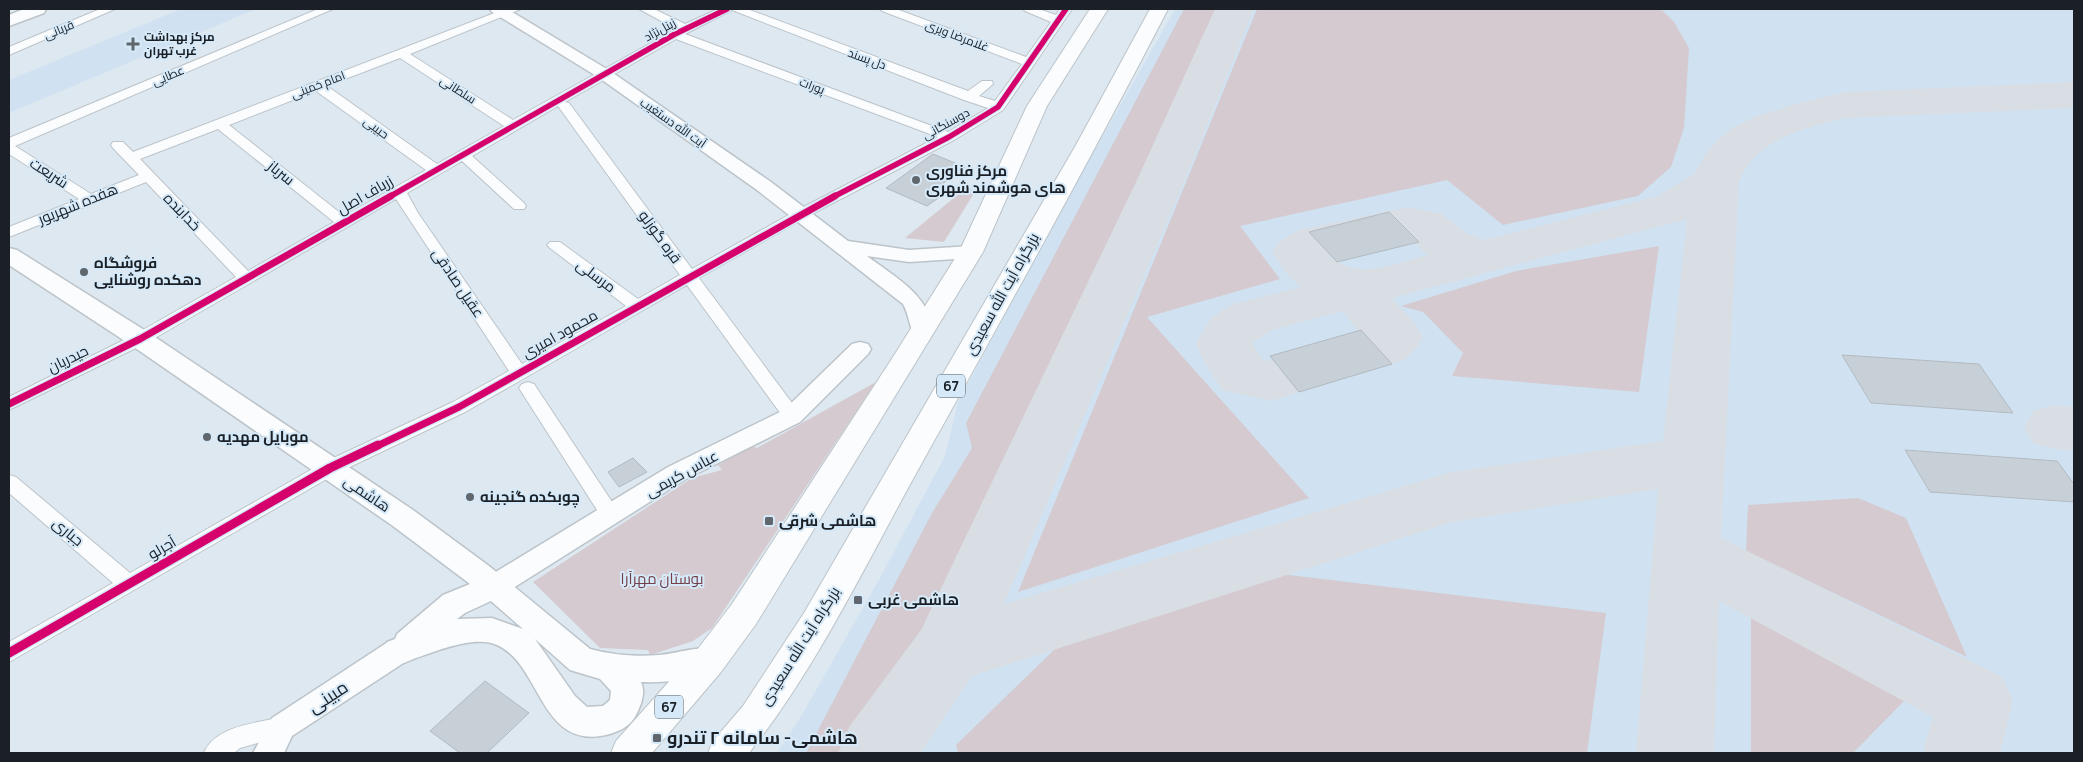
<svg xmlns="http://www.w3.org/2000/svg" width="2083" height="762" font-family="Manrope,Cairo,sans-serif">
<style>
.built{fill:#d0e2f1}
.green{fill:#d4cacf}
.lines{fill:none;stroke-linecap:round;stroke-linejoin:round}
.taxiway{fill:#d8dee4;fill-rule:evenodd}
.building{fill:#c7d0d7;stroke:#b2bac0}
.minor-casing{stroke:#bcc4ca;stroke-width:2}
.tertiary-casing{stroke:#bcc4ca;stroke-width:3}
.secondary-casing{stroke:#bcc4ca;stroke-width:3}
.trunk-casing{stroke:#bcc4ca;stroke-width:2}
.minor{fill:#fafcfd;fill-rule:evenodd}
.tertiary{fill:#fafcfd;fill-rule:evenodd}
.secondary{fill:#fafcfd;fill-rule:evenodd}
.trunk{fill:#fafcfd;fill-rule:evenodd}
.cycleway-far2-casing{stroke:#d6e9f8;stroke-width:8}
.cycleway-far1-casing{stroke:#d6e9f8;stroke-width:10}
.cycleway-casing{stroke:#d6e9f8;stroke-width:12}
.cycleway-far2{stroke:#d6006c;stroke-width:5.5}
.cycleway-far1{stroke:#d6006c;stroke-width:7}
.cycleway{stroke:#d6006c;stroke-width:9}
.poi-dot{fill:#5f666d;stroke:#d6e9f8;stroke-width:2}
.labels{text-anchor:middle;stroke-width:4;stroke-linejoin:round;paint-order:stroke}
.far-street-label{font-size:12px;fill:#1a2026;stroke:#d6e9f8}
.far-poi-label{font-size:12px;font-weight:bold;fill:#1a2026;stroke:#d6e9f8;text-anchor:start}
.shield{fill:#d6e9f8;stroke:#525c65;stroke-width:1}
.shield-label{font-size:14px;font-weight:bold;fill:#1a2026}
.poi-label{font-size:15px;font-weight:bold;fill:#1a2026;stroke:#d6e9f8;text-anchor:start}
.street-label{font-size:15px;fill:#1a2026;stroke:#d6e9f8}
.park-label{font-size:15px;fill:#733f48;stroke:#d6e9f8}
.near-street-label{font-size:18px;fill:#1a2026;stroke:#d6e9f8}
.near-poi-label{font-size:18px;font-weight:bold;fill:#1a2026;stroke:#d6e9f8;text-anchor:start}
</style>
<rect width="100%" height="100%" fill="#dee8f0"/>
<path class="built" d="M181,9h75l-247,104v-33z
M1175,9h899v744h-1297l22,-33 82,-144 64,-120 13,-54 114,-212z"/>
<path class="green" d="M1184,9h42l-97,195 -178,387 -82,146 -12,16h-51l126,-240 40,-65 -6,-25z
M1257,9h404l13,13 15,26 -5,80 -13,39 -33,29 -135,29 -56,-45 -207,46 40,53 -133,38 162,181 -291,94z
M966,188l10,2 -32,52 -39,-4z
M1659,246l-20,146 -187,-16 11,-23 -40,-41 -22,-6 115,-35z
M876,382l-164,246 -19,13 -43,14 -2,-5 -48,-2 -67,-66 159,-104 30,-8 -4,-5 34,-19 5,2z
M1858,498l48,20 61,139 -221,-106 2,-46z
M1281,574l325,39 -19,140h-629l-2,-8 101,-98z
M1751,598l161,95 -59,60h-102z"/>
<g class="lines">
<path class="taxiway" d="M1215,9h39l-70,173 -180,422 448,-132 211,-31 24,-222 -295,79 23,26 8,13 -8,13 -11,10 -133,41 -49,-11 -19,-30 -7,-17 16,-26 21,-13 68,-17 -14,-13 -15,-22 8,-11 19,-11 109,-23 34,7 22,18 20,8 174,-44 37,-23 11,-20 13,-15 15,-11 18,-9 40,-13 54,-13 228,-10v26l-228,10c-41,10 -89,20 -107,63l-18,357 281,139 11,24 -13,52h-74l-2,-5 9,-31 -214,-116 -5,152h-78l22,-264 -206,33 -480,154 -51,77h-83l11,-26 72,-97 215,-448zM1408,237l20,18c-32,8 -71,27 -99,1zM1343,311l17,23 -90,27 -8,-2 -10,-16 20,-13z
M2055,405l19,2v44l-19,-2 -22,-6 -9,-16 9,-16z"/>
</g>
<path class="building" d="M933,154l32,13 -24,18 10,4 -24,17 -41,-18z
M1389,212l30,30 -82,20 -28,-30z
M1361,330l31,34 -93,28 -29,-36z
M1842,355l137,9 34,49 -142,-10z
M1905,450l152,11 17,23v18l-144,-10z
M633,458l14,14 -28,15 -11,-15z
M485,681l44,32 -42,40h-27l-30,-22z"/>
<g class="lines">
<defs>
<path id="minor" d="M100,9h15l-106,46v-8z
M318,9h15l-318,137 76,48 48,-19 -26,-27 -2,-3 2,-3h10l10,10 372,-143h16l-111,45 103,66 163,-91 -37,-20h15l31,15 33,-15h29l221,82 14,-10h10l1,3 -14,12 16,5 27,-37 -140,-53 -2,-2h16l130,48 25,-35 -26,-11 -2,-2h16l17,6 4,-6h12l-69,101 -49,30 -150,78 -105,60 99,133 3,5 -3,5 -6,1 -6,-1 -99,-136 -222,127 -128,61 -328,189v-20l104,-59 -104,-90v-18l7,2 114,96 193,-110 130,-61 56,-31 -113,-172 -250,144 -137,67v-13l125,-62 102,-58 -90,-95 -137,55v-10l70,-28 -70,-45v-16zM732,10l232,90 24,8 -40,24 -263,-98zM676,39l262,98 -144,75 -102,57 -123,-166 -4,-1zM400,58l104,68 -67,38 -110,-78zM316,91l110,79 -82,46 -115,-91zM558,106l122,169 -42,24 -78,-57h-10l-3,3 3,3 76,58 -104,58 -104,-151 -11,-20 55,-32 52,48h10l2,-3 -2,-3 -52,-47zM218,129l116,93 -86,49 -108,-112z
M528,382l6,2 84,127 3,5 -3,5 -7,3 -7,-3 -85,-133 3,-4z
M282,717l8,3 3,7 -3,7 -50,14 -6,5h-30c11,-27 53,-30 78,-36z"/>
<path id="tertiary" d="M490,9h17l103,62 161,111 77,59 61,9 62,-4 7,2 3,4 -3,4 -7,2 -62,4 -42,-6c28,21 61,38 67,75l-3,5 -8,2 -8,-2c-6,-10 -6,-21 -12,-32l-146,-114 -159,-113 -106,-65z
M860,342l8,2 3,5 -3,5 -68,68 -114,57 -184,116 -9,3 -9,-3 -4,-8 4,-8 184,-112 116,-57 68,-66z
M398,639l10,3 4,9 -4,9 -116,76 -8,17h-31l19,-35 116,-76z"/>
<path id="secondary" d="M24,9h22l-2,4 -35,13v-11z
M9,248l8,2 132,83 264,177 76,56 101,83c22,6 47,8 69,6 21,-2 42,-11 61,-4l5,10 -5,10c-24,8 -53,12 -79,11 5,11 0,23 -5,33 -6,12 -18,17 -30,20 -66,15 -65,-71 -109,-90 -22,-10 -60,6 -81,13 -5,2 -13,6 -18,6 -3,0 -8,-2 -11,-4l-5,-9 5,-9 8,-3 2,-5 46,-39 27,-11 -77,-58 -262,-181 -122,-80zM491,601l32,28 -31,-11 -35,1 8,-6zM535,639l35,31 30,9 11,12 -1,9 -7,6 -16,1 -12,-11z"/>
<path id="trunk" d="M1090,9h18l-61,97 -64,146 -227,372 -35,48 -69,81h-41l5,-12 81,-91 35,-46 161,-247 66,-105 68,-146z
M1150,9h18c-80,155 -165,308 -250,461 -51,92 -103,201 -169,283h-41l5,-12 30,-35 61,-93 272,-468z"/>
</defs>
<use href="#minor" class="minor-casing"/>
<use href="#tertiary" class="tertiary-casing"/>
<use href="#secondary" class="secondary-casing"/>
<use href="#trunk" class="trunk-casing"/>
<use href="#minor" class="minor"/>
<use href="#tertiary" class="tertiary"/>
<use href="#secondary" class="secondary"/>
<use href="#trunk" class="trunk"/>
<defs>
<path id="cycleway-far2" d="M389,197l286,-163 52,-25
M833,197l116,-60 49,-30 68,-98"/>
<path id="cycleway-far1" d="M9,404l131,-65 251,-143
M375,447l84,-40 376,-211"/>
<path id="cycleway" d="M9,653l321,-185 48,-23"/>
</defs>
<use href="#cycleway-far2" class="cycleway-far2-casing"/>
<use href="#cycleway-far1" class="cycleway-far1-casing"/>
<use href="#cycleway" class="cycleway-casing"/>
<use href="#cycleway-far2" class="cycleway-far2"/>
<use href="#cycleway-far1" class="cycleway-far1"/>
<use href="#cycleway" class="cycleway"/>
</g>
<g class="poi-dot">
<path d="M130.5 36.5h5v5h5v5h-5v5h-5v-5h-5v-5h5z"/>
<circle cx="916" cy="180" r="5"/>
<circle cx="84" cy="272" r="5"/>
<circle cx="207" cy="437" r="5"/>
<circle cx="470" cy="497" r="5"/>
<rect x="764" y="516" width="10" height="10" rx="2.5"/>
<rect x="853" y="595" width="10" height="10" rx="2.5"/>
<rect x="652" y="733" width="10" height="10" rx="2.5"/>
</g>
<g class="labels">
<g class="far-street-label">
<text transform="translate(59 30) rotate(-23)" y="4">قربانی</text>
<text transform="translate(660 30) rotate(-29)" y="4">زینل‌نژاد</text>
<text transform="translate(957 36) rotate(21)" y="4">غلامرضا ویری</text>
<text transform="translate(867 59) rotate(20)" y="4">دل پسند</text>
<text transform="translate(168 76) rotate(-23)" y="4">عطایی</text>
<text transform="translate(318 85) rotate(-21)" y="4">امام خمینی</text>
<text transform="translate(812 86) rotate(21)" y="4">پورات</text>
<text transform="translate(458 90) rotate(33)" y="4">سلطانی</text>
<text transform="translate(673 123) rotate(35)" y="4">آیت الله دستغیب</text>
<text transform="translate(946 124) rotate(-29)" y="4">دوسنگانی</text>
<text transform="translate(376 128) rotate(36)" y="4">حبیبی</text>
</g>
<g class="far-poi-label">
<text x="144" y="41">مرکز بهداشت<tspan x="144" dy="14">غرب تهران</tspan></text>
</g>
<g class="shield">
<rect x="937" y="374.5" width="28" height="23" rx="4"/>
<rect x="655" y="695.5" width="28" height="23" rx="4"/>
</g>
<g class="shield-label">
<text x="951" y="391">67</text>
<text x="669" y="712">67</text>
</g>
<g class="poi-label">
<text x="926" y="176">مرکز فناوری<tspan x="926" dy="17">های هوشمند شهری</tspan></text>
<text x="94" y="268">فروشگاه<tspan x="94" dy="17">دهکده روشنایی</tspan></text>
<text x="217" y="442">موبایل مهدیه</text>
<text x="480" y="502">چوبکده گنجینه</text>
<text x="779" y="526">هاشمی شرقی</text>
<text x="868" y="605">هاشمی غربی</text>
</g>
<g class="street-label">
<text transform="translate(49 173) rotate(33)" y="5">شریعت</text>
<text transform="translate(281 173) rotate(39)" y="5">سرباز</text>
<text transform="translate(365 195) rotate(-30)" y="5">زرباف اصل</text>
<text transform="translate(78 204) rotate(-22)" y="5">هفده شهریور</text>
<text transform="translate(182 212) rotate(46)" y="5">خدابنده</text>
<text transform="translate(660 237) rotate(54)" y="5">قره گوزلو</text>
<text transform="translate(596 276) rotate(37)" y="5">مرسلی</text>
<text transform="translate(458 283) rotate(56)" y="5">عقیل صادقی</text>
<text transform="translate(1002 294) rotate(-61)" y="5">بزرگراه آیت الله سعیدی</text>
<text transform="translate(560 334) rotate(-29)" y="5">محمود امیری</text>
<text transform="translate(68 359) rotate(-26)" y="5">حیدریان</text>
<text transform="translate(682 474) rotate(-29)" y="5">عباس کریمی</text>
<text transform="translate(367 494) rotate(34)" y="5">هاشمی</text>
<text transform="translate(68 532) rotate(40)" y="5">جباری</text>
<text transform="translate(162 548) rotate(-30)" y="5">آجرلو</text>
<text transform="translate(800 646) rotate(-58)" y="5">بزرگراه آیت الله سعیدی</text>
</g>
<g class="park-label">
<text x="662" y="584">بوستان مهرآرا</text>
</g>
<g class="near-street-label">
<text transform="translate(328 697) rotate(-33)" y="6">مبینی</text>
</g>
<g class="near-poi-label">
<text x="667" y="744">هاشمی- سامانه ۲ تندرو</text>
</g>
</g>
<rect width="2083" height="762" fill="none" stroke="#1a2026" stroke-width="20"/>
</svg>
